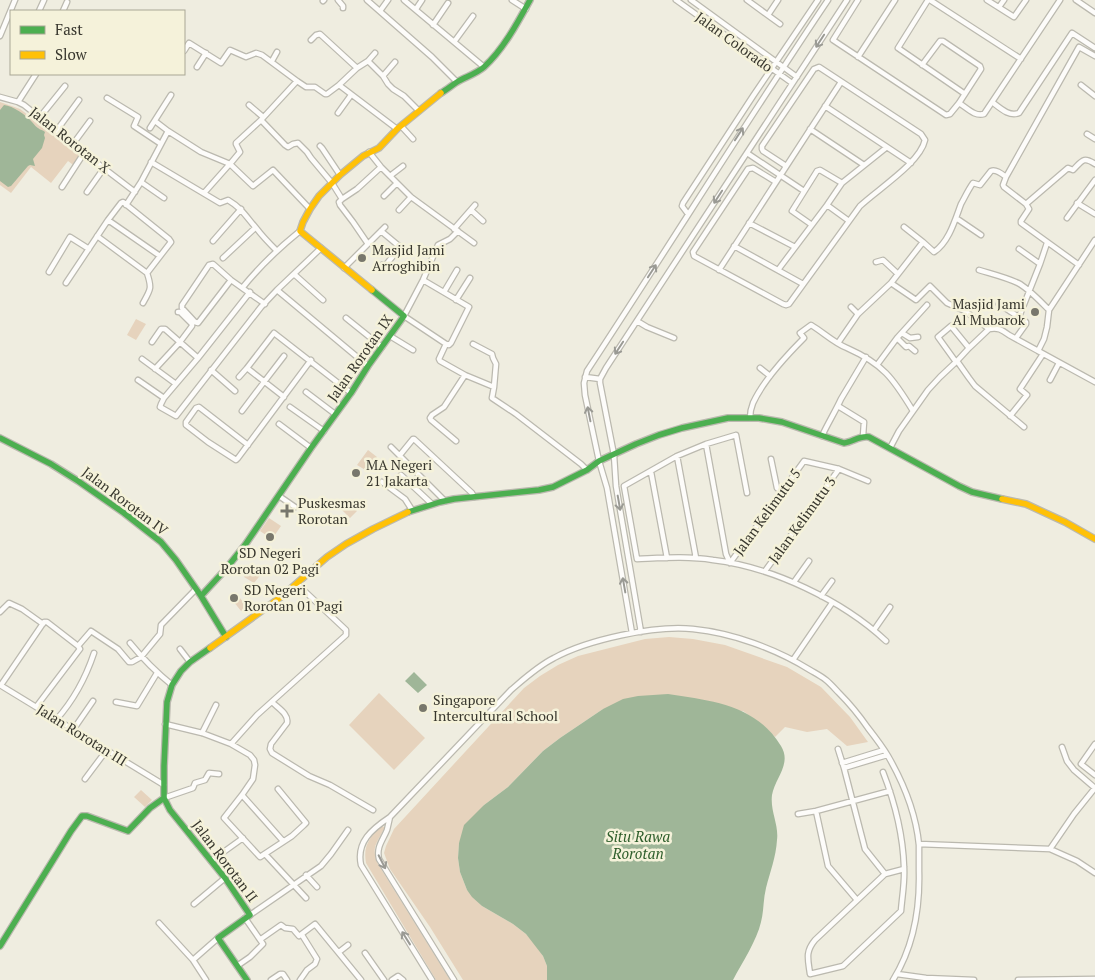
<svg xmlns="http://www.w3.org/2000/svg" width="1095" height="980" font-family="'PT Serif',serif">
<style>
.green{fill:#e6d3bd}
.water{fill:#9fb698}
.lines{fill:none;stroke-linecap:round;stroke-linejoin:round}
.street-casing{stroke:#bbb9af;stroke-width:7}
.fast-casing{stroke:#bbb9af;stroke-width:8}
.slow-casing{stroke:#bbb9af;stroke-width:8}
.street{stroke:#fdfcfa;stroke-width:4.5}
.fast{stroke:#4caf50;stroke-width:5.5}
.slow{stroke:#ffc107;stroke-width:5.5}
.oneway{stroke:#9a9a94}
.poi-dot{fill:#78776c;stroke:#f5f2da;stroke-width:2}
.labels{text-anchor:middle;stroke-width:5;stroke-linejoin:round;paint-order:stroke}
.street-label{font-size:14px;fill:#38372e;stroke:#f5f2da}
.poi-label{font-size:14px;fill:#38372e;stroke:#f5f2da;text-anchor:start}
.water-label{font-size:15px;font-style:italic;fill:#2e5e2b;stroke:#f5f2da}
</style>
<rect width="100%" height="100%" fill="#efede0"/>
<path class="green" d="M0,102l20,7 63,47 -7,11 -8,-6 -17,22 -20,-16 -20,26 -11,-8z
M136,319l10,5 -10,16 -9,-5z
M368,450l9,7 -10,14 -10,-6z
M345,499l12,12 -7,7 -12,-12z
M269,518l12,8 -9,13 -12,-8z
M252,566l10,7 -8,10 -10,-6z
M236,593l11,14 -6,4 -11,-14z
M669,637l24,2 32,6 62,22 34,20 29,30 18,25 -21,4 -20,-17 -20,3 -22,-5 -10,10 -10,-10 -22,-16 -140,-2 -43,29 -17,13 -35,36 -24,18 -25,38 -1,15 2,14 7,18 15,16 31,18 13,10 7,7 10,15 4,10v14h-84l-33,-53 -40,-58 -6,-16 2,-7 8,-17 130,-141 16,-12 18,-11 20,-9 67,-17z
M379,693l46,45 -31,32 -45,-45z
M141,790l11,10 -7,7 -11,-10z
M380,826l4,1v2c-8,15 -13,19 -6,35l72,116h-14l-70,-117c-3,-17 3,-24 14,-37z"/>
<path class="water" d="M4,105c9,1 22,10 28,17 1,1 4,5 6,6 2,2 5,2 7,4l-1,3 1,3 -3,10 -9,11 2,7 -5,-1 -2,1 -17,20 -3,1 -8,-6v-71z
M414,672l13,13 -9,8 -13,-12z
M668,694c44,7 87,10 113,52 11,18 -6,32 -9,49 -2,16 7,30 5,45 -1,17 -7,32 -11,48 -3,12 -2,23 -5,34 -4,18 -19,41 -28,58h-186v-14l-4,-10 -17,-22 -13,-10 -31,-18 -10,-9 -5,-7 -7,-18 -2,-14 1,-15 5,-18 20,-20 24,-18 35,-36 17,-13 43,-29 20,-10 15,-3z"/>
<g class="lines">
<defs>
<path id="street" d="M338,0l5,6v2
M367,0l65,57 25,25
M404,0l80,67
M512,0l14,9
M676,0l116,83
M691,0l106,77
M747,0l33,24
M858,0l-25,40 113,75 4,-1 9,-11 22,-34 -1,-3 -37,-25h-3l-18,24
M928,0l-30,48 67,46
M930,0l91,59
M987,0l27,17 12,-17
M1076,0l19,13
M323,1l1,-1
M999,7l5,-7
M416,9l6,-9
M39,11l5,-11
M63,11l4,-9
M380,11l8,-11
M768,15l10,-15
M433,25l15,-22
M0,36l15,-36
M311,40l5,-5 4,-1 37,34
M454,42l19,-26
M184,51l5,-8 32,20 9,-13 16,7 10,-4 6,2 35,26 9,6h9l10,7h2l12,-9 58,44
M858,57l37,-57
M272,61l5,-9
M368,61l7,-8
M197,67l9,-14
M383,76l12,-14
M339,85l18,-17 11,-7 15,15 5,8 5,5 11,7 15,15
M1081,85l14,11
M0,97l18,5 6,3 60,48 51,39
M107,98l31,19 -4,9 27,18
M18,102l18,-28
M992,102c8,6 17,15 27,11l53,-80 23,15
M959,103c8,5 16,14 25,11l76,-114
M249,105l14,12
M825,106l86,57
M338,113l13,-18
M40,117l25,-31
M261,120l24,25 3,2 5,-3 5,-1 9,9 4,6 21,25 10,16 -3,3 1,3 13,17 15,22
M155,121l13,10
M401,126l12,13
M150,128l21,-33
M810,129l54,36
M57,130l22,-30
M1087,134l8,5
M73,144l17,-23
M320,146l2,2 18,27
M369,152l12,15 30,30 63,46
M747,153l57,38
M151,162l69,41 8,-3c15,9 18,17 29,29 6,8 13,15 20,22
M390,176l13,-10
M1006,177l73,-130 16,9
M141,182l23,16
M776,182l-23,-14 -5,1 -55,83 1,4 89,48 3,1 3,-1 71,-98c18,-17 60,-43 65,-66l-4,-6 -102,-67 -5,2 -52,77v3l1,2 23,15
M62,187l22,-34
M87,192l17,-24
M204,193l24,-27 2,-2 23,22 20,-16 37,39
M384,196l13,-13
M342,199l15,-10 24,-22
M1077,203l18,11
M1026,204l3,5 -8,12v2l58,42
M126,205l15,-23 27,-51 33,21 29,12 10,-12 -4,-8v-1l25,-23 36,-39
M827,205l22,16
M399,210l12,-13
M471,210l12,11
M688,214l-6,-8 1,-3 70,-107 65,-96
M956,218l25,17
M1067,218l28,-38
M108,220l52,36
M749,223l46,24
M812,225l-20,-14 25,-40 3,-1 22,13
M904,227l19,15
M454,229l21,-24
M381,231l18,15 -1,4 -14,17 -2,-2
M458,231l-8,8 -12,6 -15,35 -19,36 42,28 -7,15 1,2 25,14 29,12 -2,11 24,16 65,50 6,6
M97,236l50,37
M213,241l28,-32
M734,246l69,38
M223,258l32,-30
M876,262l7,-2 15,14
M1040,264l7,-21
M344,268l41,-41
M719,270l122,-188
M778,270l49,-65 15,-22 45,-36
M979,270c13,4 26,7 39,13 10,5 22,18 31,27
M49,272l21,-35 19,12
M294,274l29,26
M231,280l-33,43 -3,-1 -13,-14v-3l27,-40 4,-1 18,16 34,24
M423,280l46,27 -18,36 -2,2 -3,-1
M66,283l42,-63 13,-17 2,-1 46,37 2,3 -24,31c5,15 4,16 -4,30
M891,283l25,17 14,-14 17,17 18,8 24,18c9,-2 13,1 20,6l86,47
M243,287c17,-21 36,-39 57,-56
M277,290l91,76
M250,292l-52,66 -34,40 -3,6 -1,3 16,9 85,-109 16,-17 44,-42
M444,292l13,-22
M456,300l14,-22
M999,304l27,18v2l-10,14
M851,307l7,7
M1019,317l21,-53 -21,-15
M346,318l36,29
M637,321l10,6 27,11
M902,333l8,5 8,-1
M390,336l23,14
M897,338l9,9 3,-1 6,5
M152,342l9,-13h4l33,29
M838,343l20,-29 33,-31 32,-41 11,10c15,-10 21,-32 27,-48 4,-7 7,-14 12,-21l7,2 11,-14c5,-2 11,3 15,6l-3,8 1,2 22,17 42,-36 5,2c9,-9 10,-14 22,-6
M473,344l19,10 1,4 3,6 -2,23
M1038,351l6,-12 3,-12 2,-17 46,-70
M142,359l34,25
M957,361l12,17 6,8 49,41
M956,362l-18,-25 13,-11 18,22
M877,365l20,-27 30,-33
M760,368l10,8
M155,369l25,-27 12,-16v-2l-12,-12h-2
M211,370l24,21
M239,377l8,-9
M585,377l15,2
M138,380l26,18
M1050,380l9,-17
M306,392l29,22
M284,397l-37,-29 27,-35 77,60
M838,406l26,16 -1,14
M290,407l34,24
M242,411l22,-29 20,-26
M1010,416l17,-21 -7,-6 23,-35
M750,418c0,-5 1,-10 3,-15 10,-22 34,-48 51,-65l-4,-5 11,-8c12,7 23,18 36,23 36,16 46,30 66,63
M279,424l32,24
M822,436c6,-13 13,-24 19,-37l25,-42
M456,441l-25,-21 -1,-2 2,-3 12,-8 21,-32
M706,444l20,110 4,9 74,-102 35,8 29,12
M248,445l-49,-38 -3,1 -10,14v3l22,17 28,18 2,-2 73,-98
M391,447l54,54
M890,448l9,-17 29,-41 12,-13 17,-16 12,-13 20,-19
M400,455l13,-16h1l58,54 2,4
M677,456l19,102
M771,459l6,29 5,4
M651,472l16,86
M401,475l31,29
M382,482l23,17 7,11
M747,493l-11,-58 -30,9 -29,12 -53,30 13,73c25,-1 50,-3 76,1 59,7 129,40 173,81
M279,496l16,11
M765,571l74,-102
M794,582l15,-21
M821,596l11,-15
M0,612l9,-9 13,6 21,15
M874,630l16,-23
M641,632l-25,-146 -2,-31 -14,-72v-4l6,-11 241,-368
M632,633l-25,-145 -8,-27 -14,-66 -1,-12 3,-12c81,-123 159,-249 241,-371
M130,643c13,16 26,29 42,42
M78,646l13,-15 27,18 11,13h3l9,-5 19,-23 1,-9 35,-36
M180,649l10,13
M793,660l39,-57
M0,685l164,100
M1,685l43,-63h3l31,24 2,3 -44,58
M116,702l21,4 20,-33
M272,702c6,6 17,12 15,21l-16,21 -1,5 2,4 37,23 21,9 43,25
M56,720c17,-19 30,-43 38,-67
M165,724l37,9 29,11 19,11 4,5 1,5 -2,14 -11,16 41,46
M73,730l20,-29
M202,733l14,-28
M231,744l26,-29 89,-80v-5l-49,-46
M1095,744l-14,20 14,11
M838,749l6,19 21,81 20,25
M842,763l42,-13
M844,768l43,-13
M883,772c12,31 20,62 21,95 1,15 -2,30 -3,44l-58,55 -33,8c-2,-15 -5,-22 5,-34l70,-66 19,-5
M85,779l21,-28
M242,795l-18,23 36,39 32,-21 12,-11 2,-2 -28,-34
M164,798l29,-10 2,-5 10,-3 4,-7 10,1
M816,811l12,55 29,34
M798,814l18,-3 74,-20
M390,817c-1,4 -2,9 -3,13 -4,10 -11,17 -8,29l75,121
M919,844l131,5 24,-35 21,-26 -21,-18 -7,-9 -5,-14
M1050,849l27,12 18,12
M265,854l41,44
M211,861l32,-23
M306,875l11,12
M194,904l31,-26
M250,915l71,-49 10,-12 17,-24
M159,923l34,37 13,20
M261,939l20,-14 4,3 8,1 6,7 16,-12 46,56
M339,952l9,-7
M365,953l19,27
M193,960l25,-22
M237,966l13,-9 13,-13 -18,-26
M897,974l29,4 48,2
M271,980l9,-6h3l4,6
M300,980l7,-10 8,-6 2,-5 -15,-24
M392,980l6,-4 5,4
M432,980l-71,-115c-5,-23 11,-36 29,-48l121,-127c14,-12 27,-24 43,-32 33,-18 100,-33 139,-29 40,4 83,20 117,41 5,3 11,6 16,10 5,4 9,9 13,13 11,11 20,22 29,35 7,9 14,18 20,28 15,26 28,58 31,89 0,8 0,17 0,26 1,37 -6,77 -26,109
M1018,980l77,-1"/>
<path id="fast" d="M441,93c5,-3 10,-7 16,-11 8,-5 19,-8 27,-15 19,-17 34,-45 46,-67
M0,438l51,26 27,17 46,32 37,29 15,18 25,36 25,41
M408,512l32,-10 14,-3 85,-9 14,-3 34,-17 12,-9 37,-17 23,-9 23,-7 46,-10h31l23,4 62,21c9,-1 16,-8 25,-6l90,49 13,6 30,7
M201,596l24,-26 20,-25 66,-97 40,-55 17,-27 36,-50 -32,-26
M210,648l-20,14 -9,9 -9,14 -5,17 -3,64v32l6,12 55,68 25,37 -32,23 29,42
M0,946l71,-115 11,-15h5l41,15 22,-23 14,-10"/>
<path id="slow" d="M372,290l-72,-59 3,-9 7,-13 9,-13 21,-21 23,-19 16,-8 18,-19 44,-36
M1002,499l24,5 39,18 30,17
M210,648l71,-51 46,-40 19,-13 27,-15 35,-17"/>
</defs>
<use href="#street" class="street-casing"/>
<use href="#fast" class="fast-casing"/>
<use href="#slow" class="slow-casing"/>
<use href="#street" class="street"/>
<use href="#fast" class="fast"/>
<use href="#slow" class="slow"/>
</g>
<defs><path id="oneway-shaft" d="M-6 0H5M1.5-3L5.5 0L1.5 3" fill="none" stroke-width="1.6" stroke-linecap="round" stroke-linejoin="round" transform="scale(1.25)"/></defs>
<g class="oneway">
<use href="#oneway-shaft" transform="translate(820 41) rotate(123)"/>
<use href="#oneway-shaft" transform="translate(739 134) rotate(-57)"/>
<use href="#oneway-shaft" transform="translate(718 197) rotate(123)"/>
<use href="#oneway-shaft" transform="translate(652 271) rotate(-57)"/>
<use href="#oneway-shaft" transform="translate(619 348) rotate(123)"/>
<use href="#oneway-shaft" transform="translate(589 414) rotate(-101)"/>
<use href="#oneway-shaft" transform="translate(619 503) rotate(80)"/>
<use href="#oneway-shaft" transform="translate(624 585) rotate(-100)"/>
<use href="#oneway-shaft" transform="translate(382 862) rotate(63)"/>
<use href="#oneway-shaft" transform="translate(406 938) rotate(-122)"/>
</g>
<g class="poi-dot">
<circle cx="362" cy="258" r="5"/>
<circle cx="1035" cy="312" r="5"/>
<circle cx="356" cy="473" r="5"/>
<path d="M284.5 503.5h5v5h5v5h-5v5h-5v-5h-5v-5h5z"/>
<circle cx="270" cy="537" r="5"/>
<circle cx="234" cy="598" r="5"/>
<circle cx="423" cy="708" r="5"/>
</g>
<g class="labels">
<g class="street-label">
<text transform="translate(734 42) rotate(36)" y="5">Jalan Colorado</text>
<text transform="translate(70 140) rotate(38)" y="5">Jalan Rorotan X</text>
<text transform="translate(360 358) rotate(-55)" y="5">Jalan Rorotan IX</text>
<text transform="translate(125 501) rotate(37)" y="5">Jalan Rorotan IV</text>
<text transform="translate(767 512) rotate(-54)" y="5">Jalan Kelimutu 5</text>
<text transform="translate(802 520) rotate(-54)" y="5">Jalan Kelimutu 3</text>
<text transform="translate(82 735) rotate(32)" y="5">Jalan Rorotan III</text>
<text transform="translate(225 861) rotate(53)" y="5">Jalan Rorotan II</text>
</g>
<g class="poi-label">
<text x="372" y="255">Masjid Jami<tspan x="372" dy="16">Arroghibin</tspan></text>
<text x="1025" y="309" text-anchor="end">Masjid Jami<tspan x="1025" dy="16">Al Mubarok</tspan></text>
<text x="366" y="470">MA Negeri<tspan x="366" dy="16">21 Jakarta</tspan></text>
<text x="298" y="508">Puskesmas<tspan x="298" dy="16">Rorotan</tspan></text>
<text x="270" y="558" text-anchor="middle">SD Negeri<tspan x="270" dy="16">Rorotan 02 Pagi</tspan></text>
<text x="244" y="595">SD Negeri<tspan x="244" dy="16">Rorotan 01 Pagi</tspan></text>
<text x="433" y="705">Singapore<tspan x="433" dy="16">Intercultural School</tspan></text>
</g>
<g class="water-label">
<text x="638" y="842">Situ Rawa<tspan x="638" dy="17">Rorotan</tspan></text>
</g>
</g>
<rect x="10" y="10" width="175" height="65" fill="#f5f2da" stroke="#a9a795"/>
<rect x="20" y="26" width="25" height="8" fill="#4caf50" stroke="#a9a795"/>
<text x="55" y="35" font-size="15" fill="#38372e">Fast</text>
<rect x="20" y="51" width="25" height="8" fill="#ffc107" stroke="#a9a795"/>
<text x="55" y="60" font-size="15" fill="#38372e">Slow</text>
</svg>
